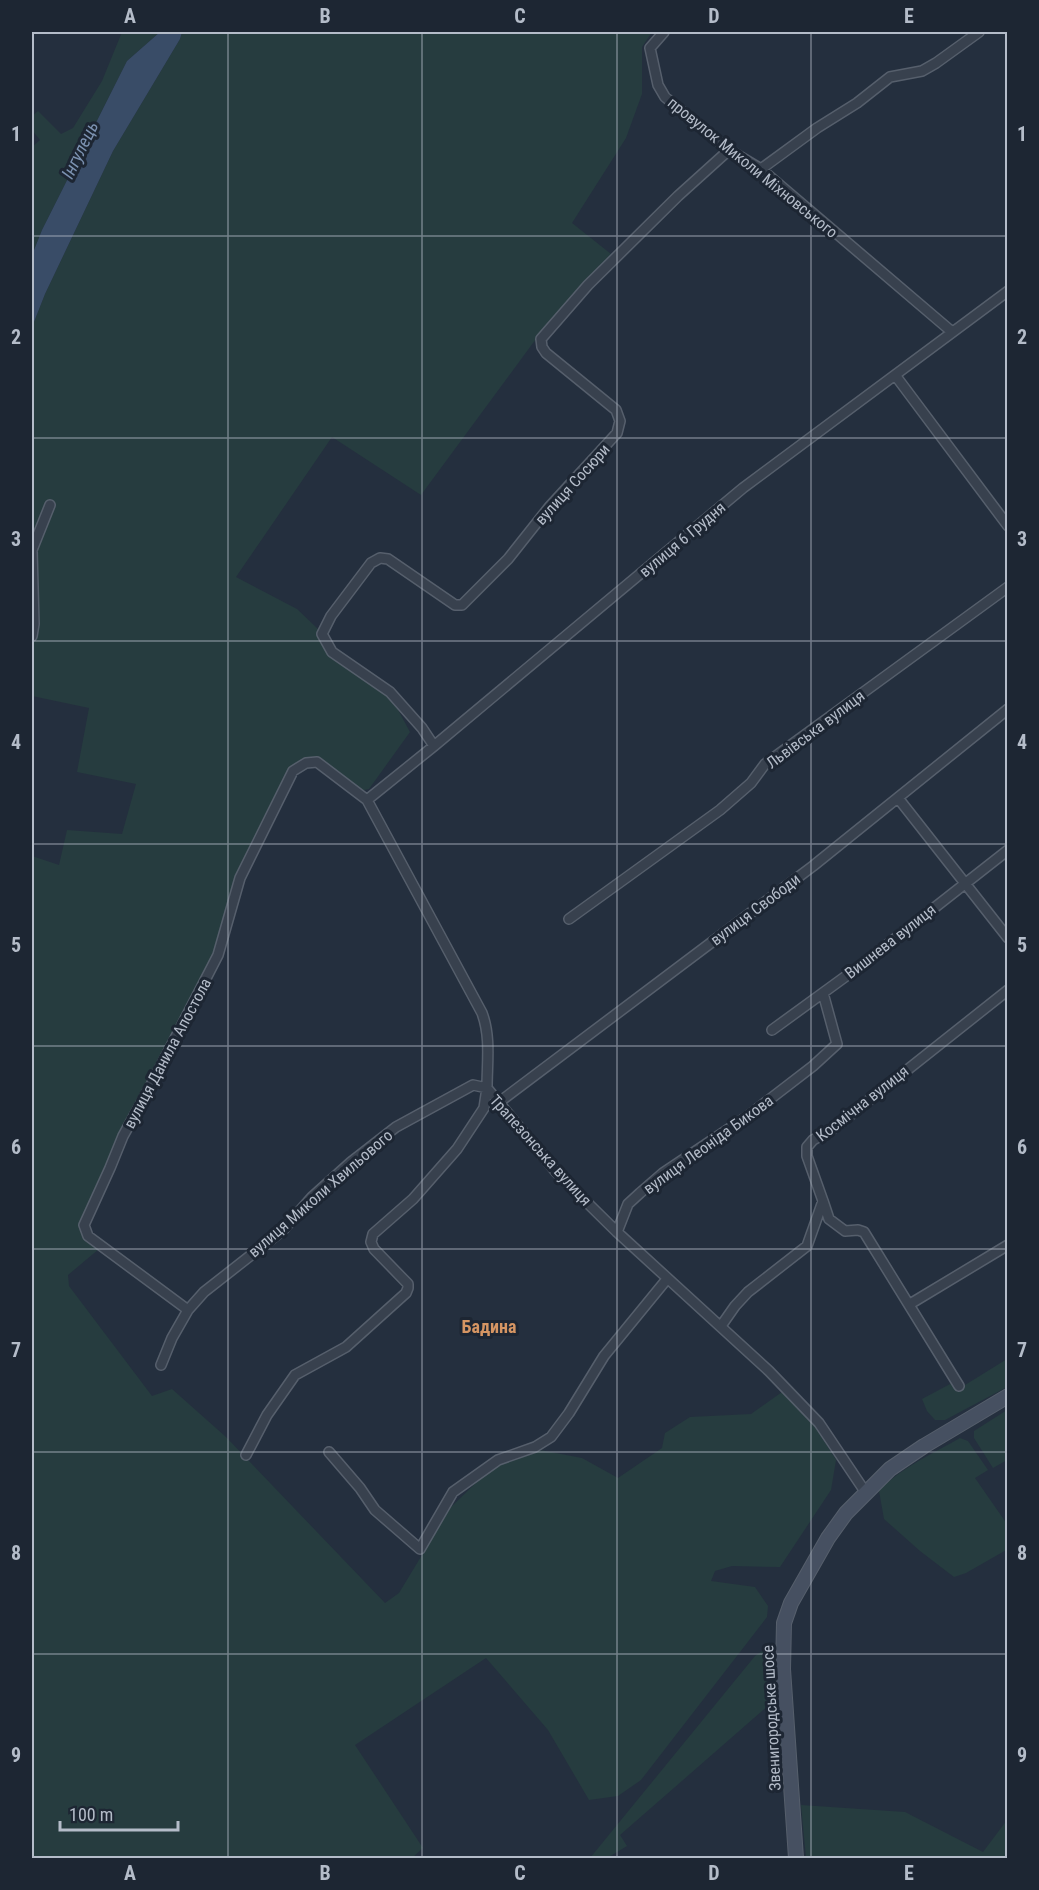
<svg xmlns="http://www.w3.org/2000/svg" width="1039" height="1890" font-family="'Roboto Condensed',sans-serif">
<style>
.green{fill:#263c3f}
.water{fill:#394c67}
.lines{fill:none;stroke-linecap:round;stroke-linejoin:round}
.street-casing{stroke:#565f6c;stroke-width:12}
.secondary-casing{stroke:#565f6c;stroke-width:16}
.street{stroke:#38414e;stroke-width:9}
.secondary{stroke:#465061;stroke-width:14}
.grid{fill:none;stroke:#b4bcc9;stroke-width:1.5;stroke-opacity:0.55}
.labels{text-anchor:middle;stroke-width:6;stroke-linejoin:round;paint-order:stroke}
.street-label{font-size:16px;fill:#b4bcc9;stroke:#1d2633}
.water-label{font-size:18px;font-style:italic;fill:#7c92b1;stroke:#1d2633}
.neighbourhood-label{font-size:18px;font-weight:bold;fill:#d59563;stroke:#1d2633}
.neatline{fill:none;stroke:#b4bcc9;stroke-width:2}
.grid-label{font-size:20px;text-anchor:middle;font-weight:bold;fill:#b4bcc9}
</style>
<rect width="100%" height="100%" fill="#242f3e"/>
<path class="green" d="M122,32h38l-33,29 -85,169 -10,25v-108l8,-7 -8,-10v-14l6,-5 23,23 12,-6 29,-47z
M182,32h470l-10,15v47l-16,44 -54,85 39,31 -78,89 -112,152 -89,-58 -96,140 61,32 21,20 11,26 62,42 19,35 -41,57 -9,2 -41,-31 -27,9 -56,106 -20,79 -17,28 -82,158 -35,85 17,24 -31,26 1,11 83,110 20,-7 54,48 159,166 14,-10 52,-86 30,-29 31,-21 28,-7 42,8 36,20 44,-30 3,-15 25,-16 61,-3 31,-22 34,36 20,32 -5,30 -51,77 -48,-1 -17,5 -4,10 44,6 13,19 -1,11 -126,163 -23,16 -29,4 -41,-70 -62,-72 -131,87 68,103 -11,10h-380v-1002l27,9 8,-35 55,4 14,-50 -59,-12 12,-64 -57,-12v-369l13,-33 68,-143 67,-112z
M1007,1359v28l-62,33h-10l-8,-9 -5,-12 30,-16 5,7z
M1007,1410v50l-14,8 -19,-30v-7z
M960,1438l8,3 20,29 -13,8 32,46 1,25 -42,24 -12,4 -34,-26 -36,-32 -5,-28c23,-24 53,-37 81,-53z
M765,1649h6l6,4c2,34 11,72 -4,103l-4,-51 -149,130 7,11 -20,12h-17l165,-202z
M801,1805l104,7 78,40 24,-32v38h-201z"/>
<path class="water" d="M160,32h22l-2,7 -67,112 -68,143 -13,33v-72l10,-25 85,-169z"/>
<g class="lines">
<defs>
<path id="street" d="M664,32l-14,16 8,37 7,12 64,53 32,19 190,162
M761,169l56,-41 40,-25 33,-26 32,-6 14,-8 43,-31
M895,375l113,151
M32,636l2,-12 -2,-74 18,-45
M434,746l-12,-18 -32,-36 -58,-40 -10,-18 9,-18 40,-53 9,-5 8,1 67,46h7l46,-46 42,-53 67,-73 3,-12 -4,-11 -70,-57 -4,-6 -1,-8 47,-54 90,-89 51,-46
M898,798l110,140
M367,800l67,-54 309,-258 265,-197
M569,919l151,-109 31,-27 14,-19 243,-177
M772,1030l92,-67 144,-113
M498,1103l315,-237 195,-157
M823,1201l6,18 16,12 13,-1 6,2 95,154
M617,1232l11,-28 12,-11 23,-20 85,-57 65,-50 24,-22 -14,-51
M910,1304l98,-59
M188,1310l-100,-74 -4,-11 26,-57 13,-32 26,-47 69,-134 22,-77 53,-107 13,-8 11,-1 50,38 115,213c9,24 5,50 5,75l69,84 61,60 152,139 50,52 47,70
M721,1326l14,-20 13,-14 59,-46 16,-45 -16,-45v-9l6,-7 21,-12 174,-138
M161,1365l11,-27 16,-28 16,-18 79,-62 29,-33 39,-35 45,-35 77,-42 14,3 -3,20 -27,41 -44,50 -40,35 -2,8 3,7 34,35v4l-2,5 -60,54 -51,28 -28,40 -21,40
M329,1452l31,36 15,22 45,39 33,-57 45,-32 37,-13 16,-10 18,-24 35,-57 63,-77"/>
<path id="secondary" d="M796,1858l-13,-189 1,-46 7,-20 37,-65 18,-25 44,-44 34,-23 84,-50"/>
</defs>
<use href="#street" class="street-casing"/>
<use href="#secondary" class="secondary-casing"/>
<use href="#street" class="street"/>
<use href="#secondary" class="secondary"/>
</g>
<path class="grid" d="M228,32v1826M422,32v1826M617,32v1826M811,32v1826M32,236h976M32,438h976M32,641h976M32,844h976M32,1046h976M32,1249h976M32,1452h976M32,1654h976"/>
<g class="labels">
<g class="street-label">
<text transform="translate(753 167) rotate(39)" y="6">провулок Миколи Міхновського</text>
<text transform="translate(572 484) rotate(-48)" y="6">вулиця Сосюри</text>
<text transform="translate(682 539) rotate(-40)" y="6">вулиця 6 Грудня</text>
<text transform="translate(815 729) rotate(-37)" y="6">Львівська вулиця</text>
<text transform="translate(755 909) rotate(-37)" y="6">вулиця Свободи</text>
<text transform="translate(890 941) rotate(-38)" y="6">Вишнева вулиця</text>
<text transform="translate(167 1053) rotate(-62)" y="6">вулиця Данила Апостола</text>
<text transform="translate(862 1103) rotate(-38)" y="6">Космічна вулиця</text>
<text transform="translate(708 1144) rotate(-36)" y="6">вулиця Леоніда Бикова</text>
<text transform="translate(541 1150) rotate(48)" y="6">Трапезонська вулиця</text>
<text transform="translate(320 1193) rotate(-41)" y="6">вулиця Миколи Хвильового</text>
<text transform="translate(771 1718) rotate(-93)" y="6">Звенигородське шосе</text>
</g>
<g class="water-label">
<text transform="translate(80 150) rotate(-64)" y="6">Інгулець</text>
</g>
<g class="neighbourhood-label">
<text x="489" y="1333">Бадина</text>
</g>
</g>
<rect width="1039" height="1890" fill="none" stroke="#1d2633" stroke-width="66"/>
<path d="M60 1821v9h118v-9" fill="none" stroke="#b4bcc9" stroke-width="3"/>
<text x="69" y="1821" font-size="18" fill="#b4bcc9" stroke="#1d2633" stroke-width="4.5" paint-order="stroke">100 m</text>
<rect x="33" y="33" width="973" height="1824" class="neatline"/>
<g class="grid-label">
<text x="130" y="23">A</text>
<text x="325" y="23">B</text>
<text x="520" y="23">C</text>
<text x="714" y="23">D</text>
<text x="909" y="23">E</text>
<text x="16" y="141">1</text>
<text x="1022" y="141">1</text>
<text x="16" y="344">2</text>
<text x="1022" y="344">2</text>
<text x="16" y="546">3</text>
<text x="1022" y="546">3</text>
<text x="16" y="749">4</text>
<text x="1022" y="749">4</text>
<text x="16" y="952">5</text>
<text x="1022" y="952">5</text>
<text x="16" y="1154">6</text>
<text x="1022" y="1154">6</text>
<text x="16" y="1357">7</text>
<text x="1022" y="1357">7</text>
<text x="16" y="1560">8</text>
<text x="1022" y="1560">8</text>
<text x="16" y="1762">9</text>
<text x="1022" y="1762">9</text>
<text x="130" y="1880">A</text>
<text x="325" y="1880">B</text>
<text x="520" y="1880">C</text>
<text x="714" y="1880">D</text>
<text x="909" y="1880">E</text>
</g>
</svg>
